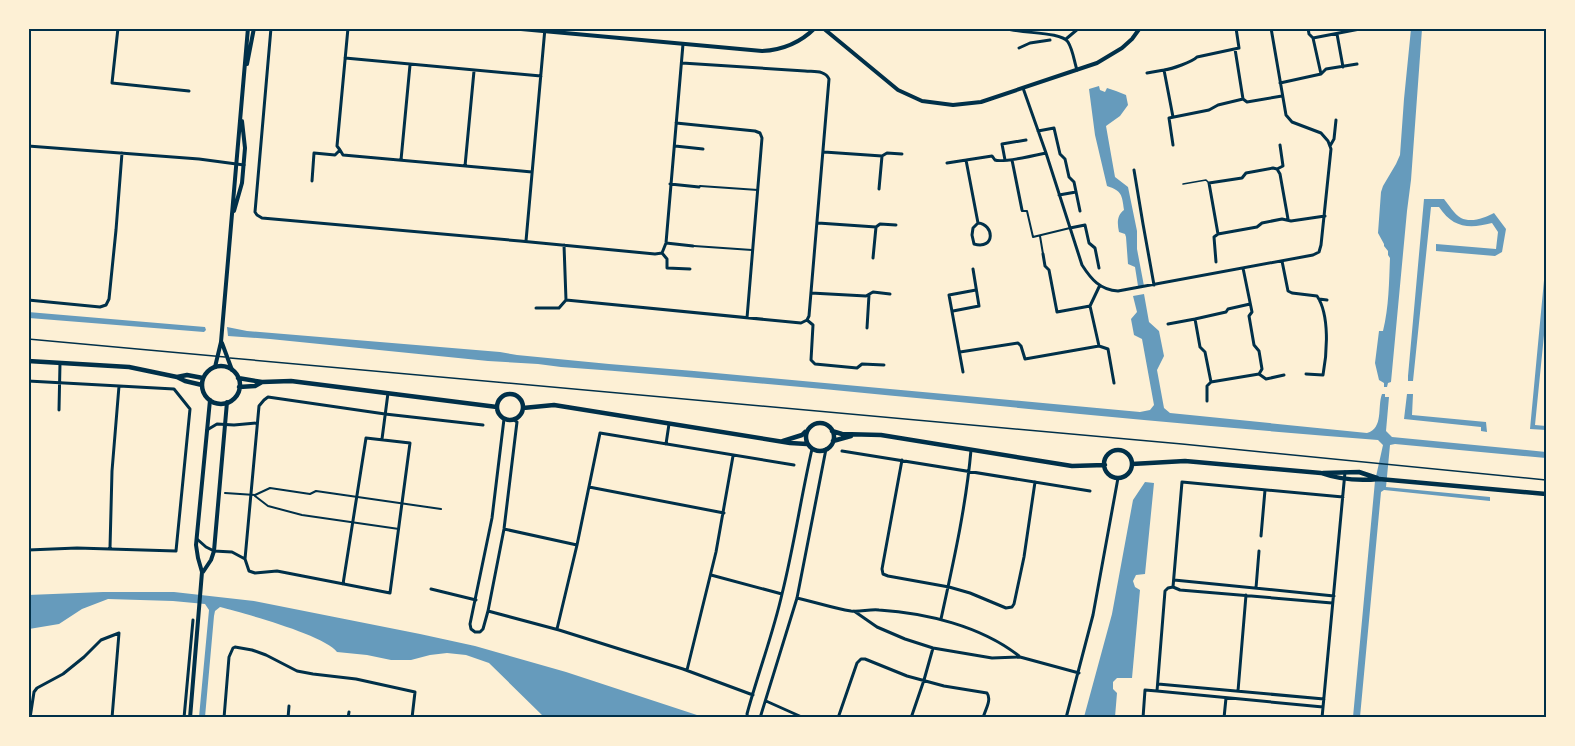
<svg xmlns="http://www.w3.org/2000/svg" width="1575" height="746" font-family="'Work Sans',sans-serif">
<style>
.water{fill:#669bbc}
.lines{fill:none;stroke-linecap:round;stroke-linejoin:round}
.service{stroke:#003049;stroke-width:1.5}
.pedestrian{stroke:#003049;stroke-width:2}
.minor{stroke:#003049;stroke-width:3}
.tertiary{stroke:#003049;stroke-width:4}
.secondary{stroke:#003049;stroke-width:4.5}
.neatline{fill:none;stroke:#003049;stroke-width:2}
</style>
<rect width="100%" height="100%" fill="#fdf0d5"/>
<path class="water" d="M1411,29h11l-11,151 -4,31 -16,171 -3,1 -1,4h-3v-4l-5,-3 -4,-17 4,-32h4c6,-24 6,-49 7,-73l-2,-3v-4l-4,-5v-2l-6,-11 3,-41 2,-6 13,-22 4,-9 4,-56z
M1099,86l1,4 5,2 2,-4 9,3 10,4 2,10 -8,11 -14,10 9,51 13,10 9,44v18l7,37h-6l-3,-19 -7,-3 -2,-27 -1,-3 -6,-2c-2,-9 -2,-17 5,-22 -2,-15 -2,-19 -17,-24l-12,-51 -6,-46z
M1424,199h20c5,6 10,15 17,19 10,5 24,0 33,-5l12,16 -4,23 -7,4 -59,-5v-7l60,5 2,-17 -6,-9c-23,6 -39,5 -53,-16h-8l-18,174h-5v-5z
M1546,259v56l-11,110 11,1v4l-16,-1z
M1144,294l5,28 10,9 5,25 -7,14 7,38 6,5 197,20c17,-5 10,-26 15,-39h3v3h4l-3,34 6,6 154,15v6l-151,-14 -5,1 -4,42 104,10v4l-106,-11 -3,2 -21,225h-7l22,-236 8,-36 -5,-5c-273,-21 -545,-53 -817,-73l-23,-3 -50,-3 -218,-22 -42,-3 -1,-9 20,4 253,21 17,3 92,9 85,7 446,41 10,-2 4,-5 -12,-66 -8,-4 -3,-16 6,-7 -4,-16z
M28,312l177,15 1,3 -2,2 -175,-14z
M1407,394h6l-1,21 74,7 1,10 -6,-1v-4l-77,-8z
M1145,482l9,1 -9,91 -9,1 -3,6 2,6 5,3 -8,88h-15l-4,4v7l4,4 -2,24h-31l28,-103 21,-114z
M103,592h71l80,9 166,33 55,12 91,26 137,45h-159l-55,-54 -23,-8 -19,-2 -17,2 -19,5h-20l-24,-5 -30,-3c-12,-17 -94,-39 -117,-45l-5,4 -1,5 -9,101h-6l10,-107 -4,-6 -32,-3 -65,-2 -26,10 -23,15 -30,5 -1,-34z"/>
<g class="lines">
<path class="service" d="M1183,184l23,-4 2,2
M28,339l197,18
M230,358l952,86 364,36"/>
<path class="pedestrian" d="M700,186l58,4
M1022,211h5l6,26 37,-9
M1040,236l3,18
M694,246l58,4
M225,493l30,2 15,-7 40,6 6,-3 125,18
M255,496l13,10 34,9 97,14"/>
<path class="minor" d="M118,28l-6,55 77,8
M271,28l-16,184 2,3 5,3 258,23 135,13 7,-1 4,-10 17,-199
M1005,28c14,6 56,3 63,14 5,8 6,19 9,28
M1308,28l1,6 4,4 8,36
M1337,34l6,33
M1313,38l52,-10
M1066,39l13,-11
M1019,48l11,-5 20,-3
M1235,49l8,50 4,3 35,-6
M345,58l196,18
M682,63l123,8c9,1 20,-1 24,8l-20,237 -2,4
M1147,73l17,-3
M1280,83l41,-9 5,-5 31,-5
M1023,88l23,65 36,112c9,14 18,25 36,26l195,-36 6,-3 2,-7 10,-96 -3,-8 -7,-8 -29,-11 -6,-7 -15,-87
M1173,117l-9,-47c8,-1 28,-8 33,-13l42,-9 -3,-20
M676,123l79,8 5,2 2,5 -15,180
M1038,131l16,-3 6,26 5,5 4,18 5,5 6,29
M1173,145l-4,-27 40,-8 9,-5 25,-6
M28,146l171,13 45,6
M675,146l28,3
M1330,146l4,-7 2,-19
M340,150l-3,-4 11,-118
M824,152l58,4 5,-3 15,1
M401,160l9,-95
M966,160l12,63 -5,5 -1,7 2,9c22,6 20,-20 4,-21
M1005,160l-3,-16 24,-4
M1012,160l10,50
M947,163l45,-7c1,1 2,3 3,4 7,3 42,-5 51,-7
M465,166l9,-95
M1277,169l6,-3 -3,-21
M1134,170l9,54 11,61
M312,181l2,-28 21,2 5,-5 3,5 189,17
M670,184l29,3
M879,189l3,-33
M1059,195l17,-3
M818,223l58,4 4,-3 16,1
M1070,228l15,-3 4,18 6,5 4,20
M1218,234l39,-7 5,-4 20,-4 9,2 34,-5
M526,241l19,-213
M666,243l27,3
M564,245l2,55 235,23 6,-3 6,5 -2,35 4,4 42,4 5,-4 22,1
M662,253l5,6v9l23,1
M1043,254l2,12 4,4 8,42 33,-6 9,-19
M873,258l3,-31
M1282,261l6,30 4,2 25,3c13,19 10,58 6,79l-17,-1
M1216,262l-2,-25 4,-3 -9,-51 33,-5 4,-5 27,-5 4,1 3,5 8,45
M1243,268l9,44 -3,4 5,29 5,6 3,18 -3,5
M811,293l55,3 7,-4 17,2
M1319,299l8,1
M28,300l72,7 6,-2 3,-6 7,-69 6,-77
M1250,304l-22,5 -2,3 -31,7 5,28 5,5 6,30 48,-8 7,5 18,-4
M1090,306l9,40 9,3 6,34
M536,308h23l7,-8
M953,311l26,-5 -6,-37
M1168,324l27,-5
M867,328l2,-33
M960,352l58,-9 3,3 4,13 74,-13
M963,372l-14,-77 27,-5
M28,381l146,8 16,20 -14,142 -99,-3 -49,2
M1207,401v-15l4,-4
M59,410l1,-47
M504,419l-12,99 -22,106 1,5 4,3h5l3,-3 5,-18 16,-82 12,-99 1,-8 -3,-2
M207,430l10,-6 17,1 23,-2
M382,439l6,-46
M666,444l3,-20
M842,451l248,40
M902,460l-20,109 1,5 5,2 61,11 21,6 36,15 6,-1 2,-3 10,-47 11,-75
M589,487l135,26
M504,529l73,16
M1261,536l4,-46
M197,539l9,8 8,4 18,1 13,7
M110,548l2,-77 7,-85
M711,575l71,19
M1174,580l160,16
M343,584l23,-146 44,5 -20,150 -113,-22 -22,2 -6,-2 -4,-12 14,-153 5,-6 4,-3 117,17 98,11
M1173,587l7,3 152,13
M1256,588l3,-37
M431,589l45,11
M797,598c18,4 36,10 54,13 9,1 19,-2 28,-1 47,3 102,16 140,46
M488,611l71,19 124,39 70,26
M854,611l23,16 28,12 28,9 59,10 28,-1 59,16
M941,619c12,-55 25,-112 30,-169
M557,629l20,-84 23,-112 194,32
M687,670l29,-118 17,-96
M1158,684l166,15
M1157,691l166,16
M1238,691l8,-96
M766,701l38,17
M30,718l4,-26 3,-4 26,-14 21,-17 17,-17 18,-7 -7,85
M184,718l9,-98
M224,718l5,-61 4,-9 2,-1 17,3 14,5 31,16 16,3 43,5 59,13 -3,26
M288,718l1,-12
M348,718l1,-6
M748,718l-1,-4c11,-41 26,-80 35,-120 12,-48 19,-97 30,-145
M760,718l37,-120 29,-149
M838,718l19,-55 4,-4h4l42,17 37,10 43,7c5,7 -2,17 -4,25
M911,718l13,-38 9,-32
M1066,718l27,-103 25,-137
M1143,718l2,-28 12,1 8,-100 3,-3 5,-1 9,-105 161,15
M1224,718l2,-20
M1322,718l23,-246"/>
<path class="tertiary" d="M510,28l252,23c21,-1 38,-8 53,-23
M823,28l75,62 24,11 31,4 28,-3 116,-39 25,-15 10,-9 8,-11
M247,64l7,-36
M234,211l8,-28 3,-35 -3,-27
M222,343l10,27
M215,367l6,-25 27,-314
M203,572l8,-12 3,-9 13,-149
M190,718l12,-146 -4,-14 -2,-13 14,-145"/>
<path class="secondary" d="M28,361l101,6 48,10 8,4 17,4
M202 385a19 19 0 1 1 38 0a19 19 0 1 1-38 0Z
M177,377l10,-2 16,3
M238,378l24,4 29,-1 206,26
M239,387l16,-1 7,-4
M497 407a13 13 0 1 1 26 0a13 13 0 1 1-26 0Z
M523,408l31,-3 236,38 17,1
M806 437a14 14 0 1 1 28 0a14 14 0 1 1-28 0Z
M832,431l10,3 39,1 191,31 33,-1
M783,441l19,-6 3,-3
M833,441l18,-5
M1104 464a14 14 0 1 1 28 0a14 14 0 1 1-28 0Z
M1132,464l53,-3 136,12c17,6 39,8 58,6l167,15
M1323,473l36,-1 18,6"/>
</g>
<rect width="1575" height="746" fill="none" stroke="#fdf0d5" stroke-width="60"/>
<rect x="30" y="30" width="1515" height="686" class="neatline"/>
</svg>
